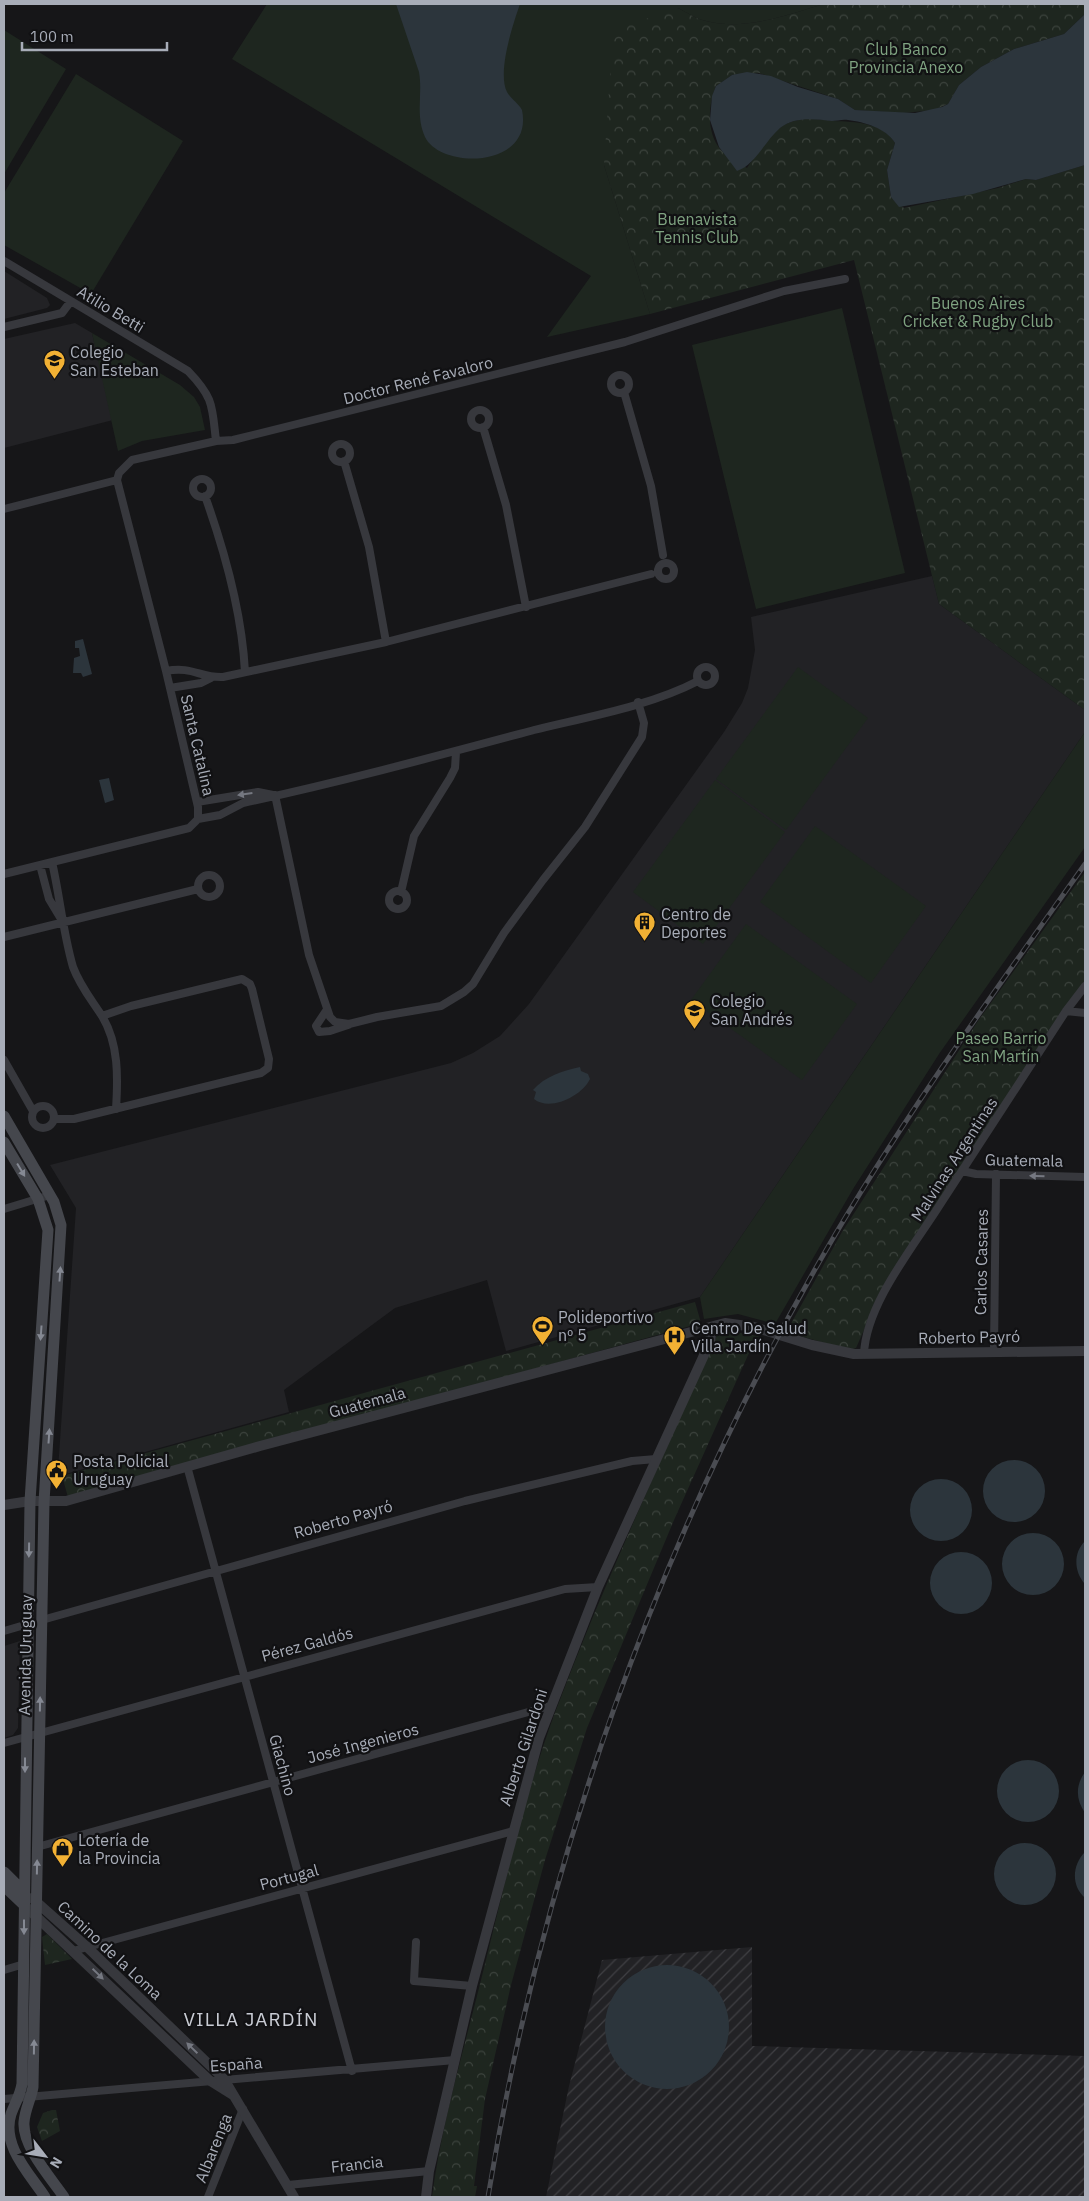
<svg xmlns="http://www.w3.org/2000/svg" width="1089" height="2201" font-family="'IBM Plex Sans',sans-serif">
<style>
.built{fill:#222225}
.industrial{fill:url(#industrial-furrows)}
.green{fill:#1e261f}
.forest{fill:url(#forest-crowns)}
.water{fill:#2c353c}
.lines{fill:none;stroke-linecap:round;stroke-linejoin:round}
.minor{stroke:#37383d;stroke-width:8}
.tertiary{stroke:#37383d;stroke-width:10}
.secondary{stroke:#45474d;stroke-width:11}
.rail-casing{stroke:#4a4c52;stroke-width:5}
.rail{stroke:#111113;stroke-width:3;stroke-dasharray:9;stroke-linecap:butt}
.oneway{fill:#757881}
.oneway2{fill:#858993}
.labels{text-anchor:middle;stroke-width:4.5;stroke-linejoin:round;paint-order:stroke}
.park-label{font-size:16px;fill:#7fa381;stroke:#111113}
.street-label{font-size:16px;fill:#a8adb8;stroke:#111113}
.poi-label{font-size:16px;fill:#a8adb8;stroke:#111113;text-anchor:start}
.quarter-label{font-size:19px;letter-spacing:1px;fill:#c9ccd4;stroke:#111113}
</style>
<defs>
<pattern id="industrial-furrows" width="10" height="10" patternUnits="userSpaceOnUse" patternTransform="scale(1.25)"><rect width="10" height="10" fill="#222225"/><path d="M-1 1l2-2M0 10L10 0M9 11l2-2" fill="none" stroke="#3f3f43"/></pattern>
<pattern id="forest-crowns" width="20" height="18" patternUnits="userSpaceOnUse" patternTransform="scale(1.25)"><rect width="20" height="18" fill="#1e261f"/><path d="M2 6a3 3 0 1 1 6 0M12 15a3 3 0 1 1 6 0" fill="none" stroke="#3c433d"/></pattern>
</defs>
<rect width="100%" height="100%" fill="#161618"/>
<path class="built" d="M4,271l43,27 3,7 -3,3 -43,11z
M75,323l17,10 21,87 -109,28v-109z
M932,576l7,28 146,106v22l-385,565 -194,54 -19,-71 -92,28 -111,82 5,22 -227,63 -4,-5 18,-262 -26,-43 401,-102 22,-10 27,-17 29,-32 195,-272 18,-29 6,-15 7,-38 -4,-33z
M20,1641l-2,87 -5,7 -9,3v-92z"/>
<path class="industrial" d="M752,1947v99l333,10v141h-539l23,-111 33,-126z"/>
<path class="green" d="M267,4h557c-37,11 -79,27 -118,17 -10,-2 -20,-9 -28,-13l-74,157 46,149 -103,23 44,-61 -359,-217z
M4,30l62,39 -62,105z
M76,74l107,67 -92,153 -87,-49v-52z
M842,308l63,265 -149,36 -64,-264z
M92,333l88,52 14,12 6,10 5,23 -63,11 -24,10z
M798,667l70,51 -82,112 -70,-51z
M1085,732v115l-146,207 -86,135 -78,135 -37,-10 -34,5 -4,-22z
M715,780l70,52 -82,112 -70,-52z
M815,826l111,80 -55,77 -111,-81z
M746,924l111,80 -55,76 -111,-80z"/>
<path class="forest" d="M824,4h261v10l-21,20 -50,15 -33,18 -22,18 -11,19 -14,6 -31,3 -48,-3 -17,-11 -79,-26 -27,2 -16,11c-8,19 -10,47 5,64 7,7 17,12 26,18 9,-14 20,-31 34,-41 17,-11 34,-8 52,-6 21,1 50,1 62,22l-8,27 4,27 13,11 94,-20 28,-9 10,1 49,-15v545l-146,-106 -85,-344 -204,54 -46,-149 9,-135 65,-22c8,4 18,11 28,13 39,10 81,-6 118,-17z
M1085,872v110l-217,339 -12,27 -7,2 -52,-15 -9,-6 54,-97 136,-211z
M695,1302l6,21 -633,174 -6,-21z
M724,1330l39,7 -10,7 -79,176 -87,208 -42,132 -34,125 -26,114 -11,87h3l-2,11h-43c9,-69 29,-137 46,-205 24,-94 44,-191 78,-282 48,-127 106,-251 161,-375z
M47,1934l25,25 -27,6 -3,-28z
M52,2110h4l4,21 -18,10 -5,-14 6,-14z"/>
<path class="water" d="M396,4h124c-7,20 -23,68 -13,88 4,7 11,11 15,18 12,58 -81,60 -97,27 -10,-22 -2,-43 -6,-65z
M1085,14v151l-49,15 -10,-1 -53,15 -74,13 -8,-10 -4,-27 8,-27c-9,-15 -31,-21 -47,-23 -6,-1 -11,1 -16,1 -17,-2 -37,-5 -52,7 -15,13 -25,37 -43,43l-18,-24 -9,-27 2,-24 4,-10 16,-11 15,-3 24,4 27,11 40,12 17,11 60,3 27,-6 6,-3 11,-19 22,-18 33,-18 50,-15z
M83,639l9,35 -9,3 -2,-4h-8l1,-15 6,-2 -1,-8h-4v-7z
M109,778l5,22 -9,3 -6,-23z
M580,1067l1,4 7,3 2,5c-8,17 -40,33 -56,20l2,-7 -3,-2c12,-14 30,-19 47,-23z
M983 1491a31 31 0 1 1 62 0a31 31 0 1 1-62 0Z
M910 1510a31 31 0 1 1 62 0a31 31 0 1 1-62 0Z
M1002 1564a31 31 0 1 1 62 0a31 31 0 1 1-62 0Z
M1085,1541v43c-11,-12 -12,-31 0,-43z
M930 1583a31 31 0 1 1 62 0a31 31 0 1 1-62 0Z
M997 1791a31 31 0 1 1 62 0a31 31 0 1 1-62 0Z
M1085,1772v41c-9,-13 -10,-27 0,-41z
M994 1874a31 31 0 1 1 62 0a31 31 0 1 1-62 0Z
M1085,1852v46c-14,-12 -13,-33 0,-46z
M605 2027a62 62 0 1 1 124 0a62 62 0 1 1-124 0Z"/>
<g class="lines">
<path class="minor" d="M4,261l184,110c26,27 24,35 28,70
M4,327l58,-14 9,-12
M611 384a9 9 0 1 1 18 0a9 9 0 1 1-18 0Z
M624,392l27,94 12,69
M471 419a9 9 0 1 1 18 0a9 9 0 1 1-18 0Z
M483,427l23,78 20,102
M332 453a9 9 0 1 1 18 0a9 9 0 1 1-18 0Z
M344,461l25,86 17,95
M193 488a9 9 0 1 1 18 0a9 9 0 1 1-18 0Z
M117,480l2,-7 13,-13 84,-19 17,-1 392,-98 159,-51 61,-12
M205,496c20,56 37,117 40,176
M4,509l113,-29
M658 571a8 8 0 1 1 16 0a8 8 0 1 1-16 0Z
M697 676a9 9 0 1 1 18 0a9 9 0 1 1-18 0Z
M166,671c27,-5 34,7 57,6l163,-35 265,-68
M170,688l31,-5 10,-5
M275,795l34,160 21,62 5,5 14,2 28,-7 64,-11 23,-14 9,-8 31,-51 39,-53 42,-53 57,-90 2,-14 -6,-21
M197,802l61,-10 15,3
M198,819l22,-4 23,-12c98,-21 194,-47 291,-73 53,-13 116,-24 164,-49
M52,862c8,35 11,71 21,105 7,19 18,32 29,49 17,28 16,62 14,93
M40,865l9,34 12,20
M4,874l185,-46 9,-9v-12l-32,-136 -49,-191
M198 886a11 11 0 1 1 22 0a11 11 0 1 1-22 0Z
M389 900a9 9 0 1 1 18 0a9 9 0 1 1-18 0Z
M401,892l13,-56 36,-58 5,-10 1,-16
M4,937l194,-48
M326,1011l-10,15 3,6 11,-1 18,-6
M1066,1011l19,2
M4,1060l29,51
M32 1117a11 11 0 1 1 22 0a11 11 0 1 1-22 0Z
M54,1119h20l187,-46 7,-5 1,-9 -17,-70 -2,-5 -8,-5 -111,27 -29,10
M962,1171l14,3 109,3
M4,1209l46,-14
M994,1351l2,-177
M864,1354c2,-50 50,-108 77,-151 41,-64 84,-128 125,-192l19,-25
M187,1466l165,605
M42,1620l423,-119 167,-40 24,-2
M4,1631l24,-7
M4,1743l561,-154 33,-2
M37,1847l513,-141
M416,1942l-2,39 58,5
M73,1951l440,-120
M4,1970l20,-6
M4,2099l451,-39
M288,2185l141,-14
M208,2197l35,-88"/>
<path class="tertiary" d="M4,1505l26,-4h36l194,-55 465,-123 29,4 58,18 42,9 231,-3
M32,1898l55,49 137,132 70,118
M24,1905l185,175 24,15
M426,2197l3,-26 43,-185 67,-248 59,-151 112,-245 2,-15"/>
<path class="secondary" d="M4,1116l50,86 7,23 -17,277 -11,585c-2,12 -8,22 -9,35 -2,24 27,56 40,75
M4,1142l34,57 10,31 -18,271 -8,583c-2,12 -7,19 -11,30 -10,31 18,59 34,83
M4,1872l20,20
M4,1886l20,19"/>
<defs>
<path id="rail" d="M488,2197c54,-330 169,-655 337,-945 78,-135 170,-261 260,-388"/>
</defs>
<use href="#rail" class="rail-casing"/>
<use href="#rail" class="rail"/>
</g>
<defs><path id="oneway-solid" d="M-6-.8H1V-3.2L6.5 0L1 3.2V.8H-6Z" transform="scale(1.25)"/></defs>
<g class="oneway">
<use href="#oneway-solid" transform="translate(245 794) rotate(172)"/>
<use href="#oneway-solid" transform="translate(1037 1176) rotate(-178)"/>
<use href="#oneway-solid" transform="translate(98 1974) rotate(44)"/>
<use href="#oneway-solid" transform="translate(192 2048) rotate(-136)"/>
</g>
<g class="oneway2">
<use href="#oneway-solid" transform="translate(21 1170) rotate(59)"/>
<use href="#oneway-solid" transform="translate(60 1274) rotate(-86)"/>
<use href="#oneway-solid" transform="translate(41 1333) rotate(94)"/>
<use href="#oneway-solid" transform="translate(49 1436) rotate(-86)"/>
<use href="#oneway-solid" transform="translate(29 1550) rotate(91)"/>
<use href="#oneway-solid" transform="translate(40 1704) rotate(-89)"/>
<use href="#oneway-solid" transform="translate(25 1765) rotate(90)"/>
<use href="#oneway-solid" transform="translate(37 1867) rotate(-89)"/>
<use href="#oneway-solid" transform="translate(24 1927) rotate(90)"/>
<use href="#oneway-solid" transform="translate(34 2047) rotate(-89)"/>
</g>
<defs>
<symbol id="school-pin" viewBox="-11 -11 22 30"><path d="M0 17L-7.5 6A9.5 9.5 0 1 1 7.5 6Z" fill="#f2b134" stroke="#111113"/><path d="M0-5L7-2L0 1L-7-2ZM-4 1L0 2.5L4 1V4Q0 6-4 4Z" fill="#111"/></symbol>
<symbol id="building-pin" viewBox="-11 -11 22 30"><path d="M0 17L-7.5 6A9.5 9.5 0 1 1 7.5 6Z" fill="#f2b134" stroke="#111113"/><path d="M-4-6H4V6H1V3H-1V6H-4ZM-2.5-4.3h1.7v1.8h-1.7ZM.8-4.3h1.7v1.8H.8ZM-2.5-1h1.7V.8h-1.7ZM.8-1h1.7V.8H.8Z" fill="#111"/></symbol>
<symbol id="stadium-pin" viewBox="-11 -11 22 30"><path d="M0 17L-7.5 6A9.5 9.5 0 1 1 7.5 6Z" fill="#f2b134" stroke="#111113"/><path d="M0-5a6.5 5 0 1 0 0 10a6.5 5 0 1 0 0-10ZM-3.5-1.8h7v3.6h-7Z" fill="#111"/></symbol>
<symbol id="hospital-pin" viewBox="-11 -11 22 30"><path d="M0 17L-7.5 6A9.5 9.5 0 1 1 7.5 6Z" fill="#f2b134" stroke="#111113"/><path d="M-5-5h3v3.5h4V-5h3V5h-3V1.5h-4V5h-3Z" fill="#111"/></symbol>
<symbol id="civic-pin" viewBox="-11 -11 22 30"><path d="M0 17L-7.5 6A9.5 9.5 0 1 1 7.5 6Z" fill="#f2b134" stroke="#111113"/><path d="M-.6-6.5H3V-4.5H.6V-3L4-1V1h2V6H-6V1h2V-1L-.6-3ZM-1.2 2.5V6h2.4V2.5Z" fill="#111"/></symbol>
<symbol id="shop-pin" viewBox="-11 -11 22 30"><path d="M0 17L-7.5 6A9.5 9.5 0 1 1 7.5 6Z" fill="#f2b134" stroke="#111113"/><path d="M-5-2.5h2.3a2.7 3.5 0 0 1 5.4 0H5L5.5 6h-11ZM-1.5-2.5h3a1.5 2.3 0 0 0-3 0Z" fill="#111"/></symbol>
</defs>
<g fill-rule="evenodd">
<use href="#school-pin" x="42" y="348" width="25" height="34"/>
<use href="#building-pin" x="632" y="910" width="25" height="34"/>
<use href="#school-pin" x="682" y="998" width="25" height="34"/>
<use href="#stadium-pin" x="530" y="1314" width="25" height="34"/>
<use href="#hospital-pin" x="662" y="1324" width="25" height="34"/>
<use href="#civic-pin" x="44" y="1458" width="25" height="34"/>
<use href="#shop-pin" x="50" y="1836" width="25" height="34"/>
</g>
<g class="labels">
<g class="park-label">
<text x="906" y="55">Club Banco<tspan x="906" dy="18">Provincia Anexo</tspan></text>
<text x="697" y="225">Buenavista<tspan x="697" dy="18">Tennis Club</tspan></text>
<text x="978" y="309">Buenos Aires<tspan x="978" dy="18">Cricket &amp; Rugby Club</tspan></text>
<text x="1001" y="1044">Paseo Barrio<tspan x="1001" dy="18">San Martín</tspan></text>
</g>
<g class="street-label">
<text transform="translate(111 309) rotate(31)" y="6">Atilio Betti</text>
<text transform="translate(418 380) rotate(-14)" y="6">Doctor René Favaloro</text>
<text transform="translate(198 745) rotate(77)" y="6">Santa Catalina</text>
<text transform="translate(954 1159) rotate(-57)" y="6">Malvinas Argentinas</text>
<text transform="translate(1024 1160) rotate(1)" y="6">Guatemala</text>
<text transform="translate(981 1262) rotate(-89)" y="6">Carlos Casares</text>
<text transform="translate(969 1337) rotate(-1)" y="6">Roberto Payró</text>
<text transform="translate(367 1402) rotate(-15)" y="6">Guatemala</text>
<text transform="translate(343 1519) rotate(-16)" y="6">Roberto Payró</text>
<text transform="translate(307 1644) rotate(-15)" y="6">Pérez Galdós</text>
<text transform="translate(25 1655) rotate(-89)" y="6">Avenida Uruguay</text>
<text transform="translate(363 1743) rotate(-15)" y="6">José Ingenieros</text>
<text transform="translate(523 1747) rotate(-72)" y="6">Alberto Gilardoni</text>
<text transform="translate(283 1765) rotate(75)" y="6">Giachino</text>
<text transform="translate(289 1877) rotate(-15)" y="6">Portugal</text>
<text transform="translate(110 1950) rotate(43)" y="6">Camino de la Loma</text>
<text transform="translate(236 2064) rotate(-4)" y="6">España</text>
<text transform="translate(213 2148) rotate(-68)" y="6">Albarenga</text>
<text transform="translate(357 2164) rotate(-6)" y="6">Francia</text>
</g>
<g class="poi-label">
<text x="70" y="358">Colegio<tspan x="70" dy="18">San Esteban</tspan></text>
<text x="661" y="920">Centro de<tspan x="661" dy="18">Deportes</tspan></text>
<text x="711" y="1007">Colegio<tspan x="711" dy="18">San Andrés</tspan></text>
<text x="558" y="1323">Polideportivo<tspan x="558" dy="18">nº 5</tspan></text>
<text x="691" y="1334">Centro De Salud<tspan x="691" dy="18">Villa Jardín</tspan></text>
<text x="73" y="1467">Posta Policial<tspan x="73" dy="18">Uruguay</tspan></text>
<text x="78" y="1846">Lotería de<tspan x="78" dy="18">la Provincia</tspan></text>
</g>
<g class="quarter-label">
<text x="251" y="2026">VILLA JARDÍN</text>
</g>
</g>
<rect width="1089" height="2201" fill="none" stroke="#a8adb8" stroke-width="10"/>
<g transform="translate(45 2156) rotate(121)" stroke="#111113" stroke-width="4" paint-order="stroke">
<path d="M0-4L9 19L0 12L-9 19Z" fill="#a8adb8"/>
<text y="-8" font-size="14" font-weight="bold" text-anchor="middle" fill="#a8adb8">N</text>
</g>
<path d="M22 42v8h145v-8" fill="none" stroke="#a8adb8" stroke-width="2.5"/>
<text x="30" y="42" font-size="15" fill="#a8adb8" stroke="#111113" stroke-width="4" paint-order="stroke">100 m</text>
</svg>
